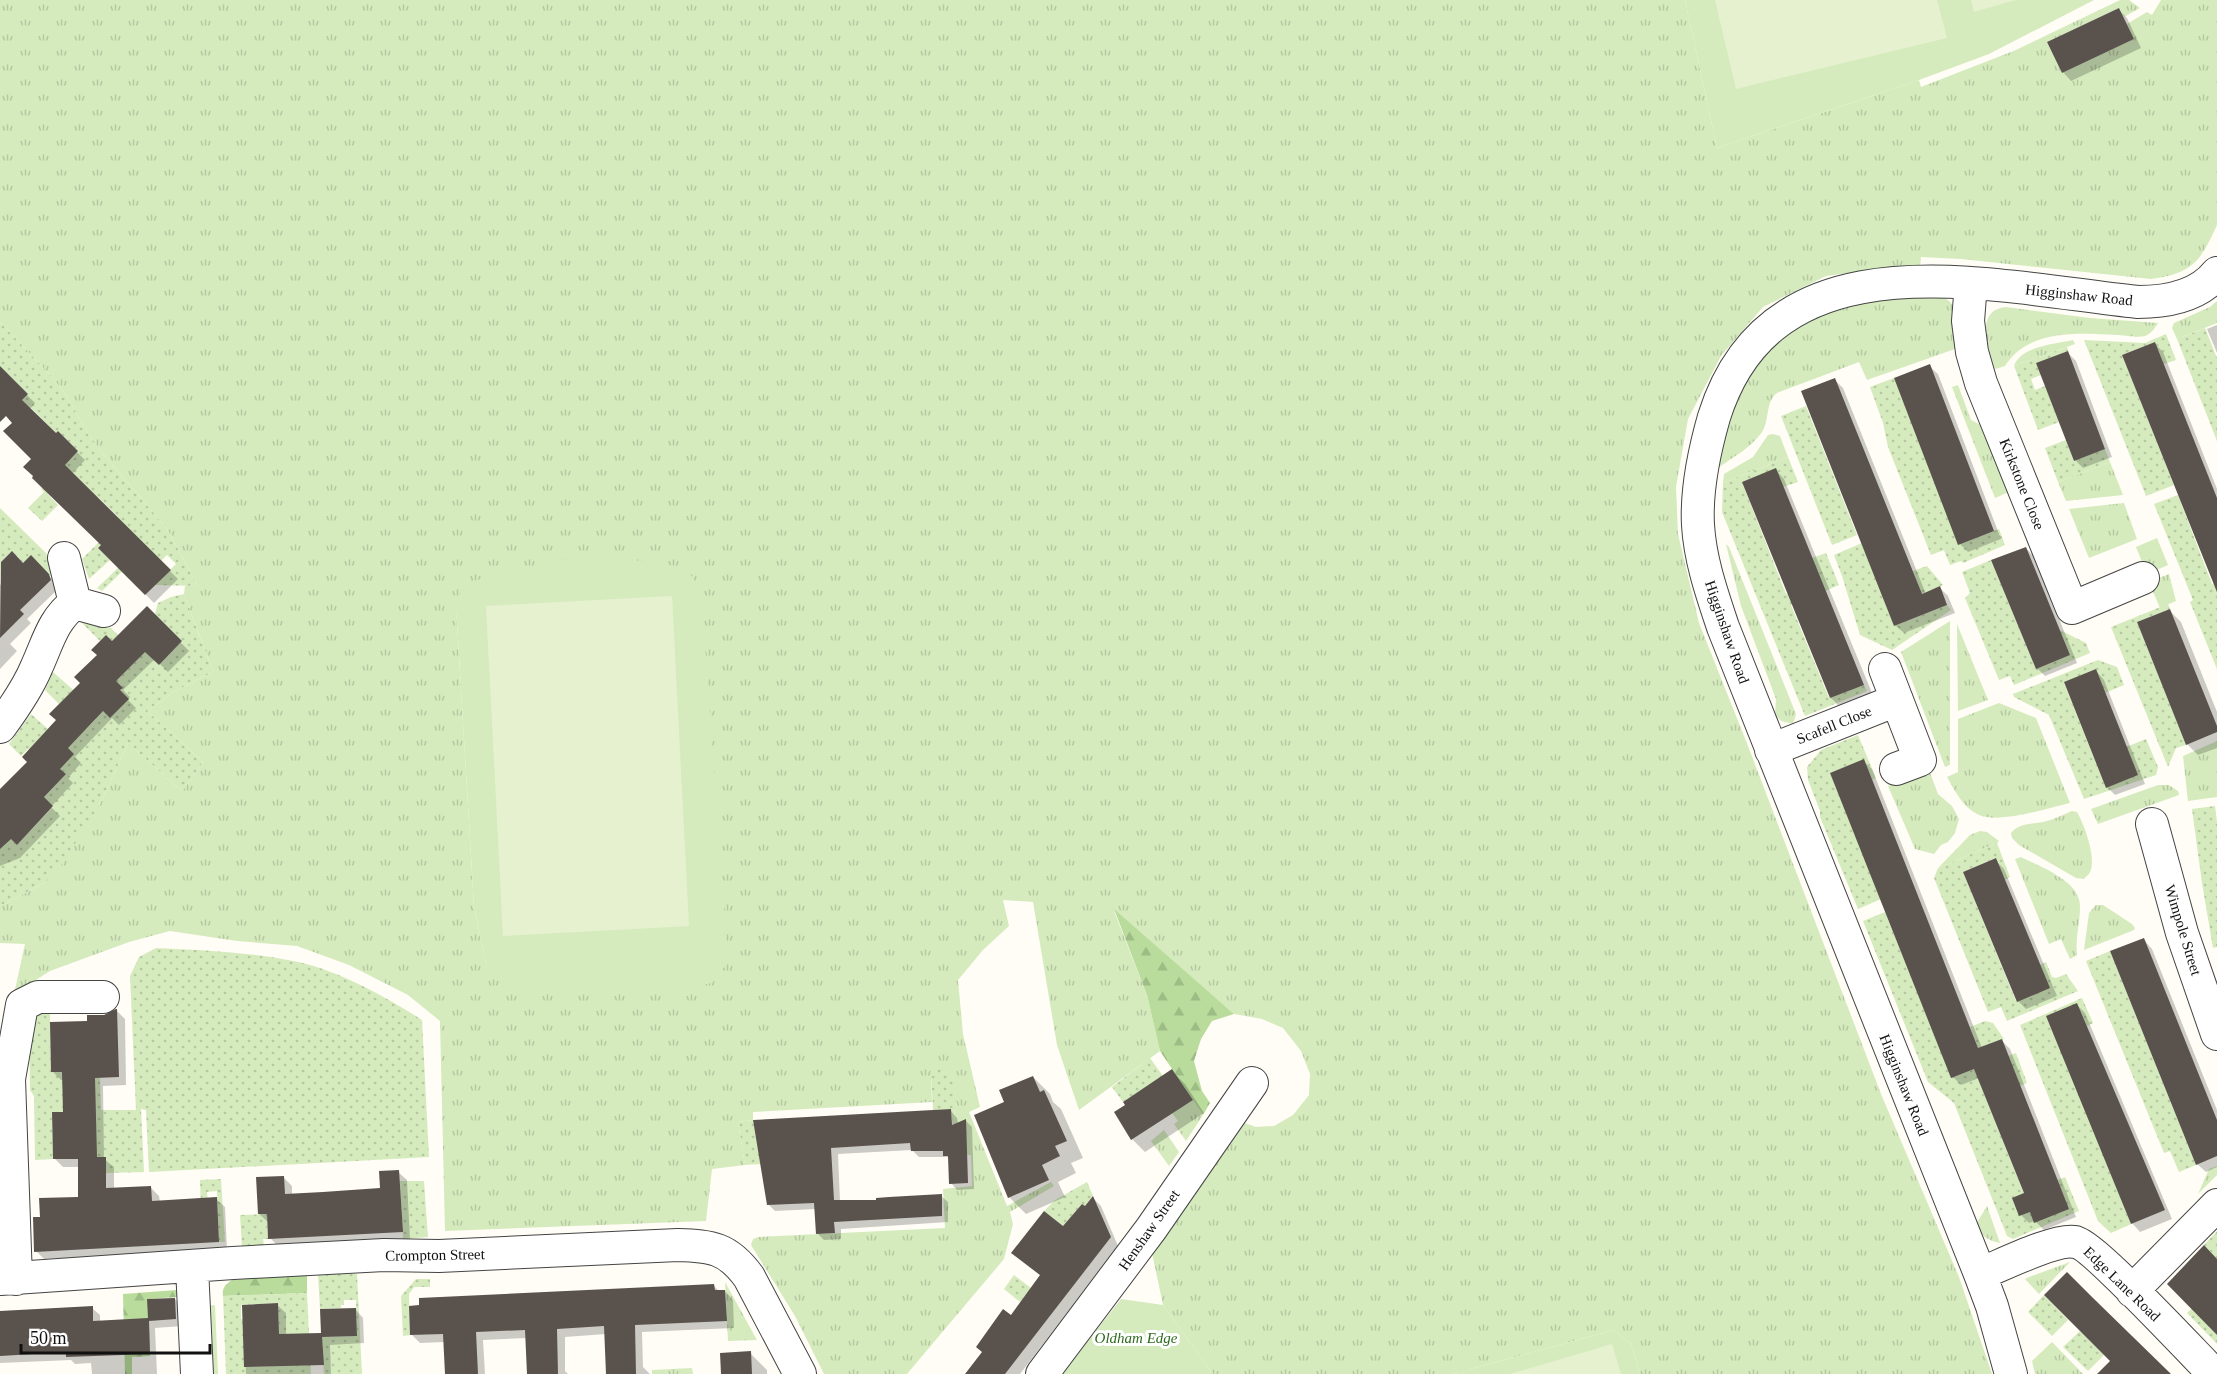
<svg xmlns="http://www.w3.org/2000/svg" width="2217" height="1374" font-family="'Times New Roman',serif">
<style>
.grass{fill:url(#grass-tufts);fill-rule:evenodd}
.forest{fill:url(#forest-firs)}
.park{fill:#d5ebbd}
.garden{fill:url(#garden-dots);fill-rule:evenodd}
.pitch{fill:#e6f2cf}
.shadow{fill:#0003}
.building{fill:#5a524d}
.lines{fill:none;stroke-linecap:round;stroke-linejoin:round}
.minor-casing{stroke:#444;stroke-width:34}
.minor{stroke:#fff;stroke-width:32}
.labels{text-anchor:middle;stroke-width:6;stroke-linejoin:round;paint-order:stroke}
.street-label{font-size:15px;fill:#111;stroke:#fff}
.park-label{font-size:15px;font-style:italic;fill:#2f6b1f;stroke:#fff}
</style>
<defs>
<pattern id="grass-tufts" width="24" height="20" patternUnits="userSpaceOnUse" patternTransform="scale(1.5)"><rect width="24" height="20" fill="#d5ebbd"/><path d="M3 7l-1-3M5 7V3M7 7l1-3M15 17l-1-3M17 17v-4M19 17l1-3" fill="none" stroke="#b6c8a1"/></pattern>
<pattern id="forest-firs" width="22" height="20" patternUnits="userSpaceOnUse" patternTransform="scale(1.5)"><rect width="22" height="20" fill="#b9dc9c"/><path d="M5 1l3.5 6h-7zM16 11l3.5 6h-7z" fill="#9ebc85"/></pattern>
<pattern id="garden-dots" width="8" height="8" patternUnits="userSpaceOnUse" patternTransform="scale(1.5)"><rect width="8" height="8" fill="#d5ebbd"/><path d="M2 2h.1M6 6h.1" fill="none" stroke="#b6c8a1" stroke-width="1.8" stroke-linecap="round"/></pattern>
</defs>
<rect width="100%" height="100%" fill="#fffdf5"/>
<path class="grass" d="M0,0h1685l32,148 202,-68 2,7 95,-37 104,-50h9l11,8 -16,9 -5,-9 -72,34 15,31 72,-34 -7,-15 20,-12 5,3 9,-15h56v225c-17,37 -24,48 -66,54l-190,-20 -40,-2 -1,10 -48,3 -46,6 -63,31 -42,49 -33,63 -12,68 2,47 21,89 49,123 133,348 78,183 33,97h-352l-9,-30 -17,-14 -162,44h-239l-50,-69 -11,-52 90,-131 14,5 18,-1 19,-11 16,-20 1,-21 -9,-23 -18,-23 -21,-9 -28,-5 -120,-103 33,84 13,56 -81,59 -22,-65 -24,-143 -30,-2 6,26 -26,24 -25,30 5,54 17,73 -11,5 38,94 44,-24 3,4 -44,26 3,12 -9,35 -97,115h-83l-29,-58 -44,-71 2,-6 5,-2 187,-9 -2,-39 29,-3 -1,-31h-13l-4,-47 3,-1 -3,-29 -23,-1 1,25 -179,10v8l-15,2 7,43 -33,4 -6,52 -261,10 -5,-210 -32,-26 -59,-30 -52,-19 -60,-5 -67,-10 -41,11 -79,29 -36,23 11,-50 -25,-1v-37l44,-23 56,-79 28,-61 54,48 21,-29 -56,-51 28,-20 38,-19 -29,-78 1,-8h13l-31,-57 -74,-87 -27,-47 -14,-18 -52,-55zM456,606l31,362 -13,-62z
M1889,297h54c20,10 14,33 12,52l-88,31 -8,-18 -82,31c-12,9 -7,27 -15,39 -11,16 -29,25 -44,36 6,-31 13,-65 30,-93 16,-26 54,-54 83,-64 19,-7 39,-10 58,-14z
M2217,301v22l-40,16 -5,-11 2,-5 36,-16z
M2006,307l84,11 68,5c-3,5 -7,11 -13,13 -8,2 -21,-1 -29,-1 -38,-2 -88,-6 -111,31l-10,3c-7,-20 -21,-59 11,-62z
M2073,340l2,4 -61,22c7,-20 41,-22 59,-26z
M1958,385l13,35 12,6 26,66 -14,6 -43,-111z
M1773,434l7,2 8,21 -65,26 1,-9 29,-17 15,-22z
M2110,462l13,33 -57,6 -8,-19z
M2124,503l13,36 -48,19 -20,-49z
M2157,538l11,27 -21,9 -11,-27z
M1726,544l3,3 67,167 -3,10 -12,-3 -6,-6 1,-16 -35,-93z
M2169,574l7,27 -16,7 -11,-26z
M1950,621v144l-5,2 -44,-115z
M1957,624l31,76 -30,11z
M1999,703l37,15 34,85c-22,5 -73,22 -93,11 -14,-7 -22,-23 -30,-37l11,-5v-53z
M2217,741v56l-29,4 -5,-45z
M1929,770l9,24 14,12 7,13 -4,14 -7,9 -7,3 -7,9 -19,-5 -27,-63z
M2158,785h11l9,6 1,4 -81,29 -7,-15z
M2072,811l5,1c7,12 20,46 13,60 -1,3 -4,4 -6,7l-8,-1 -57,-33 -7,-7 -1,-5c8,-10 21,-9 32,-11 10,-2 19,-7 29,-11z
M1980,831l7,1 12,9 -2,2 -59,25 32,-33z
M2021,857c19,10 60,24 59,50 0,17 -5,32 -3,48l-7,4 -9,-20 -12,5 -34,-85z
M2096,905h7l29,19 3,4 -1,2 -50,20 5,-37z
M1193,1100l10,15 -17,26 -12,-17 4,-3 -6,-8z
M1164,1130l15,22 -10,14 -18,-25z
M2217,1166v9l-19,19 11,-25z
M1987,1206l13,37c-12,-2 -20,-8 -24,-19z
M2070,1262l-31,32 -14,-15 4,-2z
M725,1282l32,58 -29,1z
M215,1305l3,69h-10l-3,-68z
M2052,1342l31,32h-48l-3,-13z
M692,1368l1,6h-41v-4z"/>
<path class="forest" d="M1114,909l120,105 -22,7 -11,18 -7,22 8,30 8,12 -7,12 -43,-64 -13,-56z
M307,1274v19l-84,3c-1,-8 2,-11 9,-16z
M177,1290l2,7 -31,2 2,57 -18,1v17h-7l-2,-80z"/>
<path class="park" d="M1685,0h409l-105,54 -70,26 -202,68z
M568,559h59l59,9 15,22 27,372 -16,21 -46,9 -139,-6 -40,-18 -13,-62 -18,-300 8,-23z
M1121,1299l42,6 50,69h-151z
M1614,1330l17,14 9,30h-188z"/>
<path class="garden" d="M0,322l52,55 14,18 27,47 74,87 31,57 -43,-1 21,-21 -9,-9 -8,8 -29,1 -28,27 -5,-3 21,-20 4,-45 -24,25 12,12 -21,19 -7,-20 20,-20 -3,-2 19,-20 -20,-20 -18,18 11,-24 -20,-20 -23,23 10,11 -16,16 -14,-13 16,-16 -3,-3 37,-38 -20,-20 -25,26 16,-31 -20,-20 -13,13 -7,-6 19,-19 -20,-20 -8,7v-11l2,-2 -2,-2z
M2205,328l12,30v83l-40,-102z
M2166,334l10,26 -12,4 -9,-22 -33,13 52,130 -28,11 -62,-156 61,3z
M2067,347l1,4 -31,12 4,12 -10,4 4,11 10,-4 14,36 -21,8 -24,-64z
M1894,378l65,166 40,-15 6,16 -42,18 -2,-2 -11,4 -6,-15 -13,5 -43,-108 -5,-24 -13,-36z
M1806,406l51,129 -25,10 -51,-129z
M2066,440l8,21 31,-12 5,13 -52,20 -13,-34z
M1788,457l10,25 -15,5 -7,-18 -34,13 44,112 9,-3 4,10 -8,4 38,93 35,-13 3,6 -62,25 -83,-204 1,-29z
M2178,495l34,89 5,-1v86l-27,-67 3,-2 -39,-96z
M0,508l46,45 7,25 -22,-22 -8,7 -9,-10h-4l-9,9 -1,21z
M1862,543l32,83 53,-21 4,5 -59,40 -32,-15 -18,-59 -8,-21z
M1826,553l13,32 -21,9 -6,-36z
M1991,560l45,108 34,-13 -10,-25 26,13 4,10 -76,32 -4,-9 -11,4 -34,-82 5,-5 -8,-21z
M1927,566l16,19 -22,9 -8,-23z
M184,594l29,78 -38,19 -28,20 56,51 -21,29 -54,-48 -28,61 -38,60 -18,19 -44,23v-65l11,-2 6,6 36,-38 -9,-10 22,-23 -6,-5v-28l16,-2 20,-20 -26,-26 -11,11 -14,-14 8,-18 26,23 4,-3 27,26 12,-30 -22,-22 19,12 18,-18 -25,-19h-12l-19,-19 4,-1 26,7 15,15 5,-5 28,27 23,-24 -27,-27 3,-11 13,-6z
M2168,604l2,5 -33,13 49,123 -10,3 -8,19 -57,-140z
M2098,660l19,7 7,18 -19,8 -9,-23 -32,13 42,105 31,-13 -11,-28 20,-8 12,28 -2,8 -72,24 -35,-84 -35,-18 -1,-3z
M31,714l17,15 -16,24 -4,-4 -7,7 -12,-12z
M1858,735l18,43 -4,2 -8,-20 -34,13 51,126 -23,10 -38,-92v-6l-12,-31 -1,-13 14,-17z
M2215,806l2,16v125l-4,1 -11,-65 -10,-74z
M1997,843l13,34 -6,3 -9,-22 -32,14 53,129 24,-36 6,-3 6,15 4,1 10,-4 12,17 -71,30 -6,-14 -13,5 -54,-134 4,-10z
M1885,912l67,165 31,-11 -5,12 46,115 41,-16 14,34 -66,28 -6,-3 -53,-133 -26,-21 -65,-161z
M156,948c44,2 89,4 132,12 44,7 97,36 134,60l7,137 -280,15 -3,-62 -5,-1 3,63 -38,1v-15l-9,-1 -34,-57v12h-11l1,47 -18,1 -1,-64 -4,-6 -1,-76h21l1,58 35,-1 14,7 1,32h35l-6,-134 9,-19z
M2110,951l86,214 -17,7 -9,-21 -6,2 -78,-192z
M2082,998l11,25 -6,3 -10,-23 23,143 31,78 -20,9 -13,-12 -78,-196z
M1985,1021l8,2 11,16 -26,9 -8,-21z
M2016,1053l11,30 -7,3 -17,-28z
M1150,1058l13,18 -40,26 -11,-15z
M949,1066l1,12h5l2,30 -3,1 4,46h-3l-4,-46 -18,1 -2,-34h7l-1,-9z
M753,1120l8,44 -16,1 -7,-43z
M221,1179l4,63h-6l-2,-51 -10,1 1,15 -7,1 -1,-28z
M400,1181h24l4,56 -25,2z
M1087,1182l6,14 -8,10 -3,-2 -19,22 -19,-15 11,-11z
M267,1214l1,25h-5l1,7 -22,1 -2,-32z
M2217,1231v40l-6,-19 -7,-7z
M318,1274h39l5,100h-38l-3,-37 36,-1 -1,-36h-12v5h-3v3l-21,1z
M1014,1275l17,13 -11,14 -16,-13z
M416,1279h14v8h-16l-5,7 1,41 -7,1 -2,-40z
M2217,1284l-2,6 -21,21 23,24v9l-30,-31z
M307,1293l4,81h-85l-3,-78zM278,1303l2,63 -36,1 1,-48h-4v-14z
M2044,1295l24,25 -16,16 -24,-24z
M2080,1331l24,24 -16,16 -25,-24z"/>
<path class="pitch" d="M1715,0h222l10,38 -211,51z
M1971,0h45l-42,12z
M672,596l17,330 -186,10 -17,-330z
M1612,1344l9,30h-111z"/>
<path class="shadow" d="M2119,10l8,8 14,30 -70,33 -8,-9z
M2217,325v28l-10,-24z
M2155,344l8,8 54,137v103l-93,-236z
M2068,353l8,8 36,96 -29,11 -8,-8z
M1929,366l9,8 63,165 -33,13 -8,-8z
M0,368l35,35 -5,6 26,26 2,-2 27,27 -13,14 106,105 -24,24 -54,-55 3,-3 -70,-86 -19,-36 -14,-15z
M1835,380l8,8 83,206 14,-6 8,8 7,17 -51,20 -9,-8z
M1776,470l8,9 88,214 -33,13 -8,-8z
M2026,548l8,9 43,106 -32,13 -8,-8z
M31,558l26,26 1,5 -31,30 4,4 -21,21 7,7 -17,18v-84z
M147,608l42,43 -21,21 -13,-13 -32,31 7,7 -2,3 8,8 -17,17 -7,-7 -37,39 6,6 -13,15 5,5 -22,24 9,9 -40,42 -20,8v-71l29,-33 53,-79 30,-40z
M2170,611l11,11 36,90v36l-19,7 -11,-11z
M2096,671l8,9 41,104 -30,11 -8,-8z
M1863,761l9,8 110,279 20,-7 8,8 66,168 -32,13 -9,-9 -6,2 -8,-8 4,-21 -46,-116 -18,7 -8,-8z
M1995,860l9,9 53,127 -31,13 -8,-8z
M2144,940l8,9 65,161v57l-11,5 -9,-8z
M2077,1005l8,8 87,206 -32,13 -8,-9z
M117,1011l8,8 1,66 -23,1 1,73 10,8v22l37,-1 8,8 1,6 56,-3 9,8 2,43 -183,9 -8,-8 5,-33 39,-20 -1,-31h-16l-8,-8 9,-46v-33h-3l-8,-8 36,-49z
M1172,1071l13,13 19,29 -59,39 -13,-13z
M1033,1077l17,17 3,8 8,7 22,49 -12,5 5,10 -18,9 7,15 -39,17 -17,-17 -3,-94z
M951,1111l6,7 1,6 8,-3 6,6 2,62 -17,1 -6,-7 -1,-23 -3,-3h-28l-7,-7 -74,4 2,47h37l64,-5 7,6v20l-107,7v10l-17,1 -7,-7 -1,-24 -41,2 -7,-7 -13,-82z
M398,1172l9,8 3,60 -132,6 -8,-8 -2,-16 -9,-8 25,-36 8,8v9l90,-6z
M1093,1198l8,8 17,40 -98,128h-53l74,-98 -28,-23 50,-25 22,-20z
M714,1286l6,6 5,-1 8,9 1,28 -92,4 1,35 7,7h-43l-1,-40 -41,3v34l3,3h-40l-1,-36 -44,2 2,34h-38l-2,-32 -25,1 -8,-8z
M175,1299l7,8 1,19 -28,2 2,46h-65l-1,-11 -16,1 -4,-4 -71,3v-51l92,-4 8,7v8l50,-4z
M277,1305l9,8v23l36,-2 33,-25 8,9 1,25 -34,2 1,29h-85l-3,-68z
M750,1353l17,17v4h-45z"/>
<path class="building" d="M2119,8l15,31 -72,34 -15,-31z
M2155,342l62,156v94l-95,-237z
M2068,351l37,98 -31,12 -38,-98z
M1930,364l64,167 -36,14 -64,-167z
M0,366l28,28 -6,6 34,33 2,-2 20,20 -13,14 106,105 -26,25 -47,-47 3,-3 -69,-67 1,-2 -10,-9 8,-8 -28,-28 9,-8 -6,-7 -6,6z
M1835,378l87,216 18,-8 7,19 -53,21 -93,-235z
M1776,468l88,217 -34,13 -88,-216z
M2026,547l44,108 -34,14 -45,-109z
M12,551l11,12 8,-8 18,19 2,6 -31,30 4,4 -24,24 1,-76z
M147,606l35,35 -23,24 -14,-13 -29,29 7,7 -3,2 9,9 -19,19 -7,-7 -35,37 6,6 -14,15 6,5 -22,23 9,9 -36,39 -6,-6 -11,10v-60l27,-27 -5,-5 34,-37 -7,-6 31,-31 -6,-6 23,-22 -6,-5 15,-15 6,6z
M2170,609l47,117v6l-31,13 -49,-123z
M2096,669l42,106 -32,13 -42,-106z
M1864,759l114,289 24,-9 67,170 -35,14 -4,-11 -11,4 -7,-18 12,-5 -50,-124 -23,9 -121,-305z
M1996,858l54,130 -33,14 -54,-130z
M2144,938l73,182v36l-21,9 -86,-214z
M2077,1003l88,207 -34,14 -85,-208z
M116,1009h1l2,68 -24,1 2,79h9v31l45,-2 1,15 65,-4 2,45 -185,10 -1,-35h7l-1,-19 39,-1v-38h-25l-1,-47h11l-1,-40h-11l-1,-50 37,-1v-6h17z
M1172,1069l21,31 -62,40 -17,-28 11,-7 -2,-3z
M1033,1076l7,16 4,-2 23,51 -12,5 5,10 -18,9 7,15 -41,18 -34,-83 30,-13 -5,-12z
M951,1109l1,16 14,-6 2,64 -19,1 -1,-28h-5v-5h-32l-1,-8 -79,5 3,52h42v-2l13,-1 53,-3v22l-108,6 1,11 -19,1 -2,-31 -47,2 -14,-85z
M399,1170l4,62 -135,7 -1,-25h-9l-2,-37 28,-1 1,18 38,-2 57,-4 -1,-17z
M1093,1196l18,41 -106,137h-40l17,-22 -6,-5 27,-38 8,6 29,-40 -29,-22 33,-42 19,15 19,-22 3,2z
M2204,1245l13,14v76l-50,-51z
M2067,1272l25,25 79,77h-74l13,-13 -66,-66z
M714,1284l1,6h10l2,31 -92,4 1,49h-30l-2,-48 -47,3 1,45h-31l-2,-44 -49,2 2,42h-33l-2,-40 -33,1 -1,-29 10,-1v-7z
M175,1298l1,21 -27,2 1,33 -84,3v-5l-66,4v-45l93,-5v15l55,-3 -1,-19z
M278,1303l1,31 42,-1 -1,-24 36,-1 1,28 -35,1 2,28 -80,2 -2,-62z
M751,1351l1,23h-31l-1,-21z"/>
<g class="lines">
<defs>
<path id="minor" d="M1971,283l-3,38 4,31 9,31 91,225 71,-30
M64,558l11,45 29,8
M1885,669l35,91 -24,9
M0,727c14,-19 28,-39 37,-61 11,-24 16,-47 38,-63
M1771,750l126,-50
M2152,824l30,109 35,101
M192,1267l5,107
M1980,1274c20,-8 76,-36 95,-32 18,3 119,112 139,132
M0,1279l233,-16 151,-8 55,1 239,-11c34,1 50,3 71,32l51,97
M16,1279l-7,-200 13,-74 16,-8h65
M2132,1291l85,-86
M1042,1374l109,-145 101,-146
M2011,1374l-19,-68 -12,-32 -257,-647c-11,-33 -23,-67 -25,-102 -2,-36 6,-73 16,-108 59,-189 277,-130 424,-115 29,0 60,-5 79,-29"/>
</defs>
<use href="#minor" class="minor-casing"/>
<use href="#minor" class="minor"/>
</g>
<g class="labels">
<g class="street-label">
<text transform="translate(2079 295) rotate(6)" y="5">Higginshaw Road</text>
<text transform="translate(2022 484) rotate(68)" y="5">Kirkstone Close</text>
<text transform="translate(1727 632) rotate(71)" y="5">Higginshaw Road</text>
<text transform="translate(1834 725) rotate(-22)" y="5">Scafell Close</text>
<text transform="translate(2183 930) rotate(73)" y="5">Wimpole Street</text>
<text transform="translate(1904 1085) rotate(68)" y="5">Higginshaw Road</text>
<text transform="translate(1149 1230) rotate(-55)" y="5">Henshaw Street</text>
<text transform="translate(435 1255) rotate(-1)" y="5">Crompton Street</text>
<text transform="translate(2122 1284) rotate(44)" y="5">Edge Lane Road</text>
</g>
<g class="park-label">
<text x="1136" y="1343">Oldham Edge</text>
</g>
</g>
<path d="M21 1344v9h189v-9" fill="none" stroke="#111111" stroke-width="3"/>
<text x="30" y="1344" font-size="18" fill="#111111" stroke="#ffffff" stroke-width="4.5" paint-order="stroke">50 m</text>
</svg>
